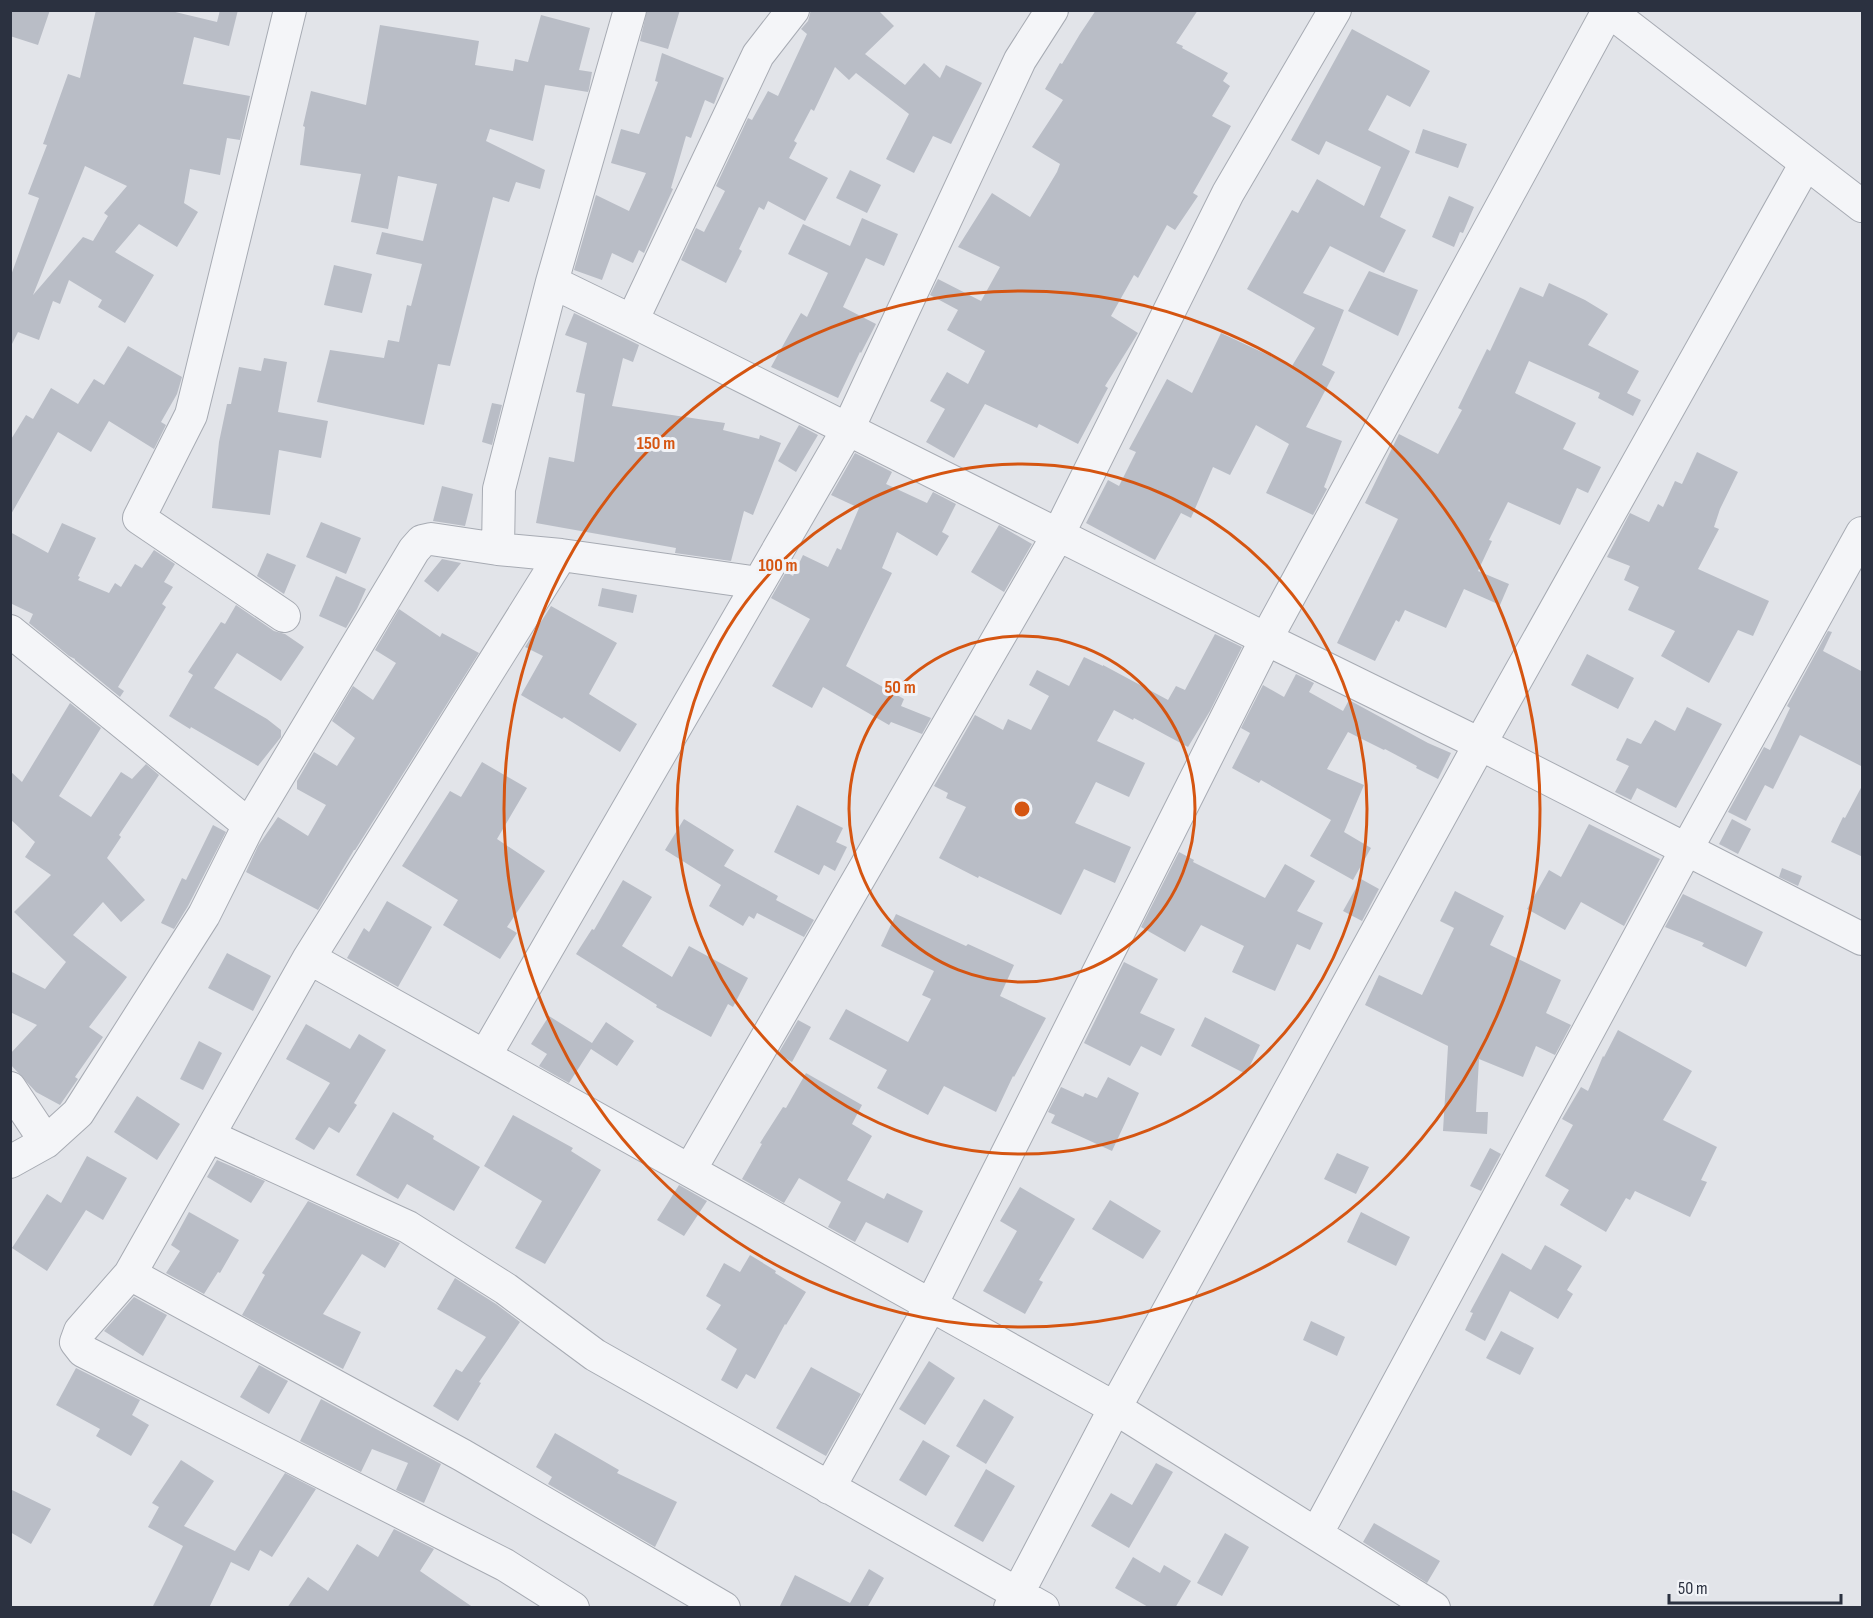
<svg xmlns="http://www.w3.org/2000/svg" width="1873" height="1618" font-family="'Sofia Sans Condensed',sans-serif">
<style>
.building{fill:#b9bdc6;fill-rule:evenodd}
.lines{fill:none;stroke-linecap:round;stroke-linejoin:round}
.minor-casing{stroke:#a7abb3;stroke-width:34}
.minor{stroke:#f4f5f8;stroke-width:32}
.ring{fill:none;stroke:#d55511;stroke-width:3}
.centre{fill:#d55511;stroke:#f1f3f7;stroke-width:3}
.ring-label{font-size:18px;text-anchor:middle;font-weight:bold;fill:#d55511;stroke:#f1f3f7;stroke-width:6;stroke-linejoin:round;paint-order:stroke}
</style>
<rect width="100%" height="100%" fill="#e2e4e9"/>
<path class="building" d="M10,10h40l-12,35 -28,-9z
M96,10h71l50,12 3,-12h18l-9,36 -35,-9 -11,47 67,12 -10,44 -13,-2 -7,37 -30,-6 -6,34 14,9 -21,35 -38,-23 -24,28 39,23 -29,48 -27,-16 4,-7 -33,-20 -9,24 -7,-3 -14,39 -21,-8 -8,16v-70l29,-80 -11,-4 19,-49 -4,-1 25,-70 12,4zM85,166l42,20 -23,27 4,3 -15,25 -10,-4 -50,58z
M647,10h33l-12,39 -28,-8z
M811,10h67l16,16 -29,28 40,31 19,-22 16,15 6,-13 36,18 -31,61 -18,-8 -19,37 -28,-14 23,-45 -53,-41 -7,7 -14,-13 -21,44 -3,-2 -17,32 3,2 -8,15 39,20 -23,43 -37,-20 -4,9 -5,-3 -20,42 3,2 -16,32 -45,-23 15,-32 8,4 21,-41 -9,-5 32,-68 4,2 16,-29 10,5 29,-62 -6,-5 7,-8z
M1096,10h102l-22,33 7,3 -1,2 46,25 -5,8 7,5 -18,30 19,10 -38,67 5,3 -23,34 -8,-5 -29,53 -4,-3 -23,41 27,17 -33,53 3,2 -30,56 -39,-20 -2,4 -52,-24 -31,54 -28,-16 19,-33 -15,-8 17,-29 21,12 17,-33 -38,-21 11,-20 -28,-15 8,-16 43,22 19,-34 -42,-20 34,-54 38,24 27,-45 3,-8 -28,-17 31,-47 -18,-11 15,-26 2,1 18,-30z
M541,15l49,13 -11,42 13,2 -3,17 -1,3 -43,-7 -12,56 -43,-12 -4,12 59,29 -5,19 -24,-7 -7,20 -16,-5 -43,169 -12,-2 -14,61 -107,-23 13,-52 54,8 4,-18 11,2 8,-37 4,1 11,-42 -46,-10 6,-22 41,9 14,-57 -39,-8 -10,53 -37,-7 10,-48 -61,-9 5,-38 -2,-1 8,-35 55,14 14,-80 99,16 -4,24 38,6 2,-12 13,3z
M1352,29l78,42 -20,36 -23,-12 -19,35 42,21 -30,66 26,13 -22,43 -54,-27 -27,47 41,17 -22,55 13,7 -29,55 36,14 -18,46 3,2 -14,26 -47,-22 23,-49 -33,-19 -26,50 -17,-8 -22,51 -10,-5 -26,47 -69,-37 22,-43 11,6 17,-34 -7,-3 38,-70 25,14 29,-60 71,33 23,-38 -68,-39 45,-79 6,3 19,-34 47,27 17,-39 -55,-26 -7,14 -28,-15z
M662,53l62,25 -10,26 -9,-4 -14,38 -5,-2 -15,52 2,1 -29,64 -5,-3 -6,13 -21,-10 -10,27 -28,-10 22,-75 33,16 17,-38 -35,-10 10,-34 18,5 19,-52 -3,-1z
M1423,129l44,15 -9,24 -43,-15z
M850,170l31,15 -14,28 -31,-15z
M1449,196l25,11 -11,26 -3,-1 -6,15 -22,-10z
M862,218l36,16 -14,32 -18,-8 -23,49 33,17 -15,29 -1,-1 -22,46 -67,-31 30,-54 6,4 21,-44 -40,-19 15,-30 47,22z
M334,265l38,9 -10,39 -38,-8z
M1369,271l49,19 -20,46 -50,-25z
M1549,283l36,17 23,14 -20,31 51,26 -12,22 14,7 -8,16 -35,-18 2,-5 -71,-32 -14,32 61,30 -13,26 38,18 -13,26 -11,-5 -17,37 -52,-23 -19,38 3,1 -14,30 31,13 -9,21 -36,-16 -18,39 -41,-18 -6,12 -3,-2 -21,41 -38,-18 61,-124 -33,-16 34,-69 39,20 24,-44 -4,-2 29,-59 3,2 30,-64 23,10z
M574,313l65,32 -6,17 -10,-4 -11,48 113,17 -2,7 36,9 1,-4 21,8 -28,72 -9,-4 -13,50 -56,-8 1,-5 -140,-25 13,-66 25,5 11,-68 -9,-2 11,-49 -22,-8z
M128,346l54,31 -5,17 -16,28 5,3 -12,24 -45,-28 -18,31 -33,-20 -48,84v-75l16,-26 7,4 18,-31 27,16 16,-25 10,6z
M264,358l23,4 -9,50 50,9 -7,37 -42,-8 -9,65 -58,-7 7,-66 8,-38h4l8,-37 22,4z
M492,403l10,2 -10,40 -10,-3z
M799,425l19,10 -22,37 -18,-11z
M1697,452l41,20 -18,37 -6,18 5,2 -21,40 71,32 -16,35 -15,-6 -29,53 -48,-27 14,-25 -47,-21 11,-23 -15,-7 6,-14 -23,-9 23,-44 19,9 9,-18 5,3 12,-26 7,3z
M855,453l37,19 -6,12 41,19 6,-11 23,12 -14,28 7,4 -12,20 -40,-24 -15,36 10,5 -46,93 58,33 -3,7 30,12 -9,16 -31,-12 -2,3 -66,-38 -11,21 -40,-22 38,-67 -39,-21 15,-26 7,4 10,-21 25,12 9,-19 4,2 18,-42 -28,-13z
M442,486l31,8 -8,32 -32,-5z
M321,522l40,16 -15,36 -40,-17z
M62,523l34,15 -18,38 2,1 -2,3 31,13 6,-10 6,4 14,-23 7,4 12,-18 21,14 -11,18 9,5 -11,17 4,3 -48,80 6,4 -4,6 -45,-37v-1l-6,-3 -40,-33 4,-9 -23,-11v-71l38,21z
M999,525l33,19 -28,48 -33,-20z
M267,553l29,12 -12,29 -27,-18z
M442,559l19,4 -23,29 -14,-11z
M336,576l30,13 -9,20 -11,19 -27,-12z
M602,588l35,7 -4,18 -35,-7z
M236,605l38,26 11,3 19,13 -23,34 -44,-28 -23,35 53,31 14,11v7l-23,29 -67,-39 -1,2 -21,-13 24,-41 -5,-3 33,-50 4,2z
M551,606l66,37 -28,51 48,30 -17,28 -56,-35 -2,2 -41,-24 22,-39 -18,-9z
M399,609l41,28 2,-4 37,20 -124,197h-1l-36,60 -72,-38 12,-26 20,-29 30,19 18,-31 -29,-16v-8l17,-29 23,14 18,-28 -23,-17 21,-35 20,14 23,-37 -21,-13z
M1828,631l4,1 -9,19 40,21v95l-63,-32 -27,54 -8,-4 -19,36 -18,-9 36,-65 6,3 20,-42 -3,-2z
M1215,634l27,13 -32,64 -22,36 -54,-29 -1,2 -19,-10 -17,31 48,22 -16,34 -33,-15 -21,41 56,24 -16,36 -31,-14 -23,46 -82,-39 -1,2 -39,-20 27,-51 -20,-9 2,-5 -14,-7 41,-71 28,15 5,-11 23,11 18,-34 -20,-11 8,-15 32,16 15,-29 19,9v-1l65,35 8,-14 9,4z
M1587,654l47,24 -16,31 -47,-24z
M1296,674l18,9 -5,9 34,19 6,-11 79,43 23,10 -13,26 -22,-11 1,-2 -32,-17 -1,1 -36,-18 -21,37 37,16 -20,47 27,16 -18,32 -43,-24 21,-36 -70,-40 -2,3 -27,-15 18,-35 -9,-5 22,-43 21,12z
M70,703l31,25 -42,68 32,21 30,-45 11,7 14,-15 13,11 -40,60 2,2 -14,21 38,42 -24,22 -18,-20 -30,33 54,42 -38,50 14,10 -28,40 3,2 -18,26 -24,-13 -26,-28v-10l27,-29 -27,-13v-41l35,18 21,-27 -52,-50 37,-37 -26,-18 10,-15 -25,-23v-48l12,11z
M1687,707l35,17 -46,84 -39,-20 -6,12 -16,-8 14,-26 -13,-6 11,-22 14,6 14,-24 20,11z
M482,762l45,26 -30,51 48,32 -38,56 10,6 -17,26 -57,-34 15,-25 -56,-34 48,-75 11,6z
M1863,784v73l-32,-15 12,-25 2,1z
M797,805l46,23 -7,14 11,5 -12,24 -11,-6 -5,10 -45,-23z
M684,819l50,31 -10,16 54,30 -2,4 38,20 -10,17 -47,-24 -3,6 -5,-3 -6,10 -34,-20 12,-21 -56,-35z
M1732,819l19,10 -13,25 -19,-10z
M1589,824l71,35 -36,67 -43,-24 -16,28 -38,-21 22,-39 12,7z
M213,825l13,7 -38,74 -14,23 -13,-6 21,-45 4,2z
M1179,852l15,8 -1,2 72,36 20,-34 30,17 -18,30 26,12 -13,27 -13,-6 -22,47 -43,-19 12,-26 -43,-21 -16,27 -44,-25z
M1782,868l20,8 -4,10 -19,-9z
M1361,879l18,10 -17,32 -19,-10z
M623,880l29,17 -30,49 50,31 17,-31 59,32 -15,29 -5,-3 -17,33 -55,-30 1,-2 -81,-51 16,-25 2,1z
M1455,891l49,25 -14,29 71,35 -15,33 25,12 -16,30 -19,-9 -13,31 -44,-18 -3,53h12l-1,22 -44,-3 5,-85 -83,-41 14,-30 43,20 32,-67 -14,-7z
M1683,894l80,38 -17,35 -44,-21 2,-3 -39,-16z
M387,901l45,26 -34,60 -51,-29 17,-30 5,4z
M896,914l70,32 2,-2 46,21 -14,31 46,22 -32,59 -1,-1 -17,36 -52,-26 -16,29 -51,-27 10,-18 -58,-31 17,-30 62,33 23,-43 -9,-4 12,-24 -53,-25z
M227,953l44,23 -18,35 -45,-23z
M1124,962l34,17 -18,34 35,16 -14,27 -20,-10 -11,20 -46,-23z
M549,1016l43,27 14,-21 28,19 -17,25 -26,-17 -22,34 -30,-17 8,-12 -16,-10z
M1205,1017l55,28 -14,29 -55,-28z
M798,1020l13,7 -19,35 -14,-8z
M306,1024l44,25 9,-15 27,16 -32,53 3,2 -18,28 -10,-6 -15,23 -19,-11 35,-56 -44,-24z
M1618,1030l74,41 -29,49 54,27 -16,33 6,2 -17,35 -55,-26 -5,9 -4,-2 -20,34 -46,-27 9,-15 -24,-14 28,-51 -11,-6 19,-32 7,4 15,-35 1,1z
M199,1041l23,12 -19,37 -23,-11z
M806,1073l56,32 -10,19 20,12 -25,44 37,19 3,-6 36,18 -15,32 -42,-21 -11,20 -27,-15 13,-25 -42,-24 -15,25 -42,-24 20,-35 -2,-1 23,-36 3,1z
M1108,1077l31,16 -27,58 -61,-28 4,-8 -7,-3 13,-25 22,10 2,-4 12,5z
M137,1096l43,28 -23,36 -43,-28z
M393,1112l41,24 -1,3 47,28 -26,44 -47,-27 -9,15 -42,-24z
M513,1115l60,33 -2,3 30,19 -56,94 -30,-16 27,-47 -58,-35z
M1490,1148l11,6 -20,37 -11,-5z
M1337,1153l32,14 -13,27 -32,-15z
M87,1156l40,22 -24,42 -17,-10 -39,61 -35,-23 35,-54 14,9z
M217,1160l48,21 -14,22 -44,-26z
M679,1185l28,16 -23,35 -27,-16z
M1020,1187l55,32 -36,61 4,2 -18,32 -42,-23 34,-60 -17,-10z
M1110,1200l51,31 -18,28 -51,-30z
M308,1201l92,42 -15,25 -23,-14 -39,60 38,18 -18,37 -101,-54 23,-40 -3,-2z
M189,1212l50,28 -19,33 -2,-1 -14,22 -38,-21 14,-22 -9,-6z
M1361,1212l49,25 -14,29 -49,-24z
M1545,1245l37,21 -15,24 6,4 -15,25 -48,-28 -25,50 -20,-11 8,-17 -3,-1 32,-59 29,17z
M750,1255l26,16 -1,2 31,19 -20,33 -1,-1 -30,55 -9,-5 -9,15 -16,-9 16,-31 -31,-20 15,-24 -15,-9 18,-33 16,9z
M455,1278l41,26 24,18 -41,60 2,1 -23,38 -25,-15 23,-37 6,3 24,-35 -49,-28z
M134,1297l33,18 -24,41 -39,-25z
M1311,1321l34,16 -8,19 -34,-16z
M1501,1331l33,17 -14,27 -34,-17z
M929,1361l26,17 -30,47 -26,-16z
M259,1365l29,16 -19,33 -29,-17z
M811,1367l50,27 -35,62 -50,-28z
M76,1368l64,32 -8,15 17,10 -18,31 -35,-20 4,-7 -44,-24z
M321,1399l120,65 -17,39 -28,-13 12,-27 -36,-14 -11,23 -61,-31z
M984,1399l30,18 -28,47 -30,-18z
M555,1433l64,37 -2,3 60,29 -22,45 -107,-63 4,-7 -16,-10z
M923,1440l27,16 -24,40 -27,-16z
M181,1460l33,21 -30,45 51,25 50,-78 31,16 -44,68 -12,-7 -11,21 -18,-9 -22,46h-57l31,-62 -35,-19 11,-20 -7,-4z
M1156,1463l17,9 -44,76 -38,-22 20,-33 21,12z
M986,1469l29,17 -32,56 -29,-16z
M10,1489l41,20 -20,35 -21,-12z
M1374,1523l66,38 -13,22 -64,-41z
M394,1529l40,20 -14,22 54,37h-187l21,-31 20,14 29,-47 21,13z
M1225,1533l24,14 -27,49 -25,-13z
M1133,1557l27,16 4,-8 27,16 -16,27h-25l-35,-20z
M869,1569l15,9 -17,30h-88l16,-33 55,28z"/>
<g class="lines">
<defs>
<path id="minor" d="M1608,10l254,196
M552,282l80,39 634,318 214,105 382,195
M632,321l126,-266 35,-45
M498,549l63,6 198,28
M561,555l-252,403 -179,316 -50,57 -4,11 7,9 422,214 68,43
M284,616l-145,-98 52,-103 99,-405
M10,631l239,194
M309,958l806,450 319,200
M485,1056l363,-627 172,-369 32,-50
M10,1088l36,54
M209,1136l199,91 98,62 89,66 448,253
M10,1162l36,-20 32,-29 126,-198 45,-90 165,-275 8,-9 9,-2 67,10 1,-60 53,-207 78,-272
M690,1170l368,-635 170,-342 107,-183
M130,1274l332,181 262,153
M829,1488l102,-183 335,-666 342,-628
M1317,1533l369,-683 176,-317
M1010,1608l105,-200 365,-664 326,-581"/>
</defs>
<use href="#minor" class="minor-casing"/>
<use href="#minor" class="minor"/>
</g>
<g class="ring">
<circle cx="1022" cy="809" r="173"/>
<circle cx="1022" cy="809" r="345"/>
<circle cx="1022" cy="809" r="518"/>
</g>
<circle cx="1022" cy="809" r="9" class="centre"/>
<g class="ring-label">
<text x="656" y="449">150 m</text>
<text x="778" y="571">100 m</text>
<text x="900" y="693">50 m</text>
</g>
<rect width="1873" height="1618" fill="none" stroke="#2b3140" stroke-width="24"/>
<path d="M1669 1594v9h172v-9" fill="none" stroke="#2b3140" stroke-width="3"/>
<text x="1678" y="1594" font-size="18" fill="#2b3140" stroke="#f1f3f7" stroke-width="4.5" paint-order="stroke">50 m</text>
</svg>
